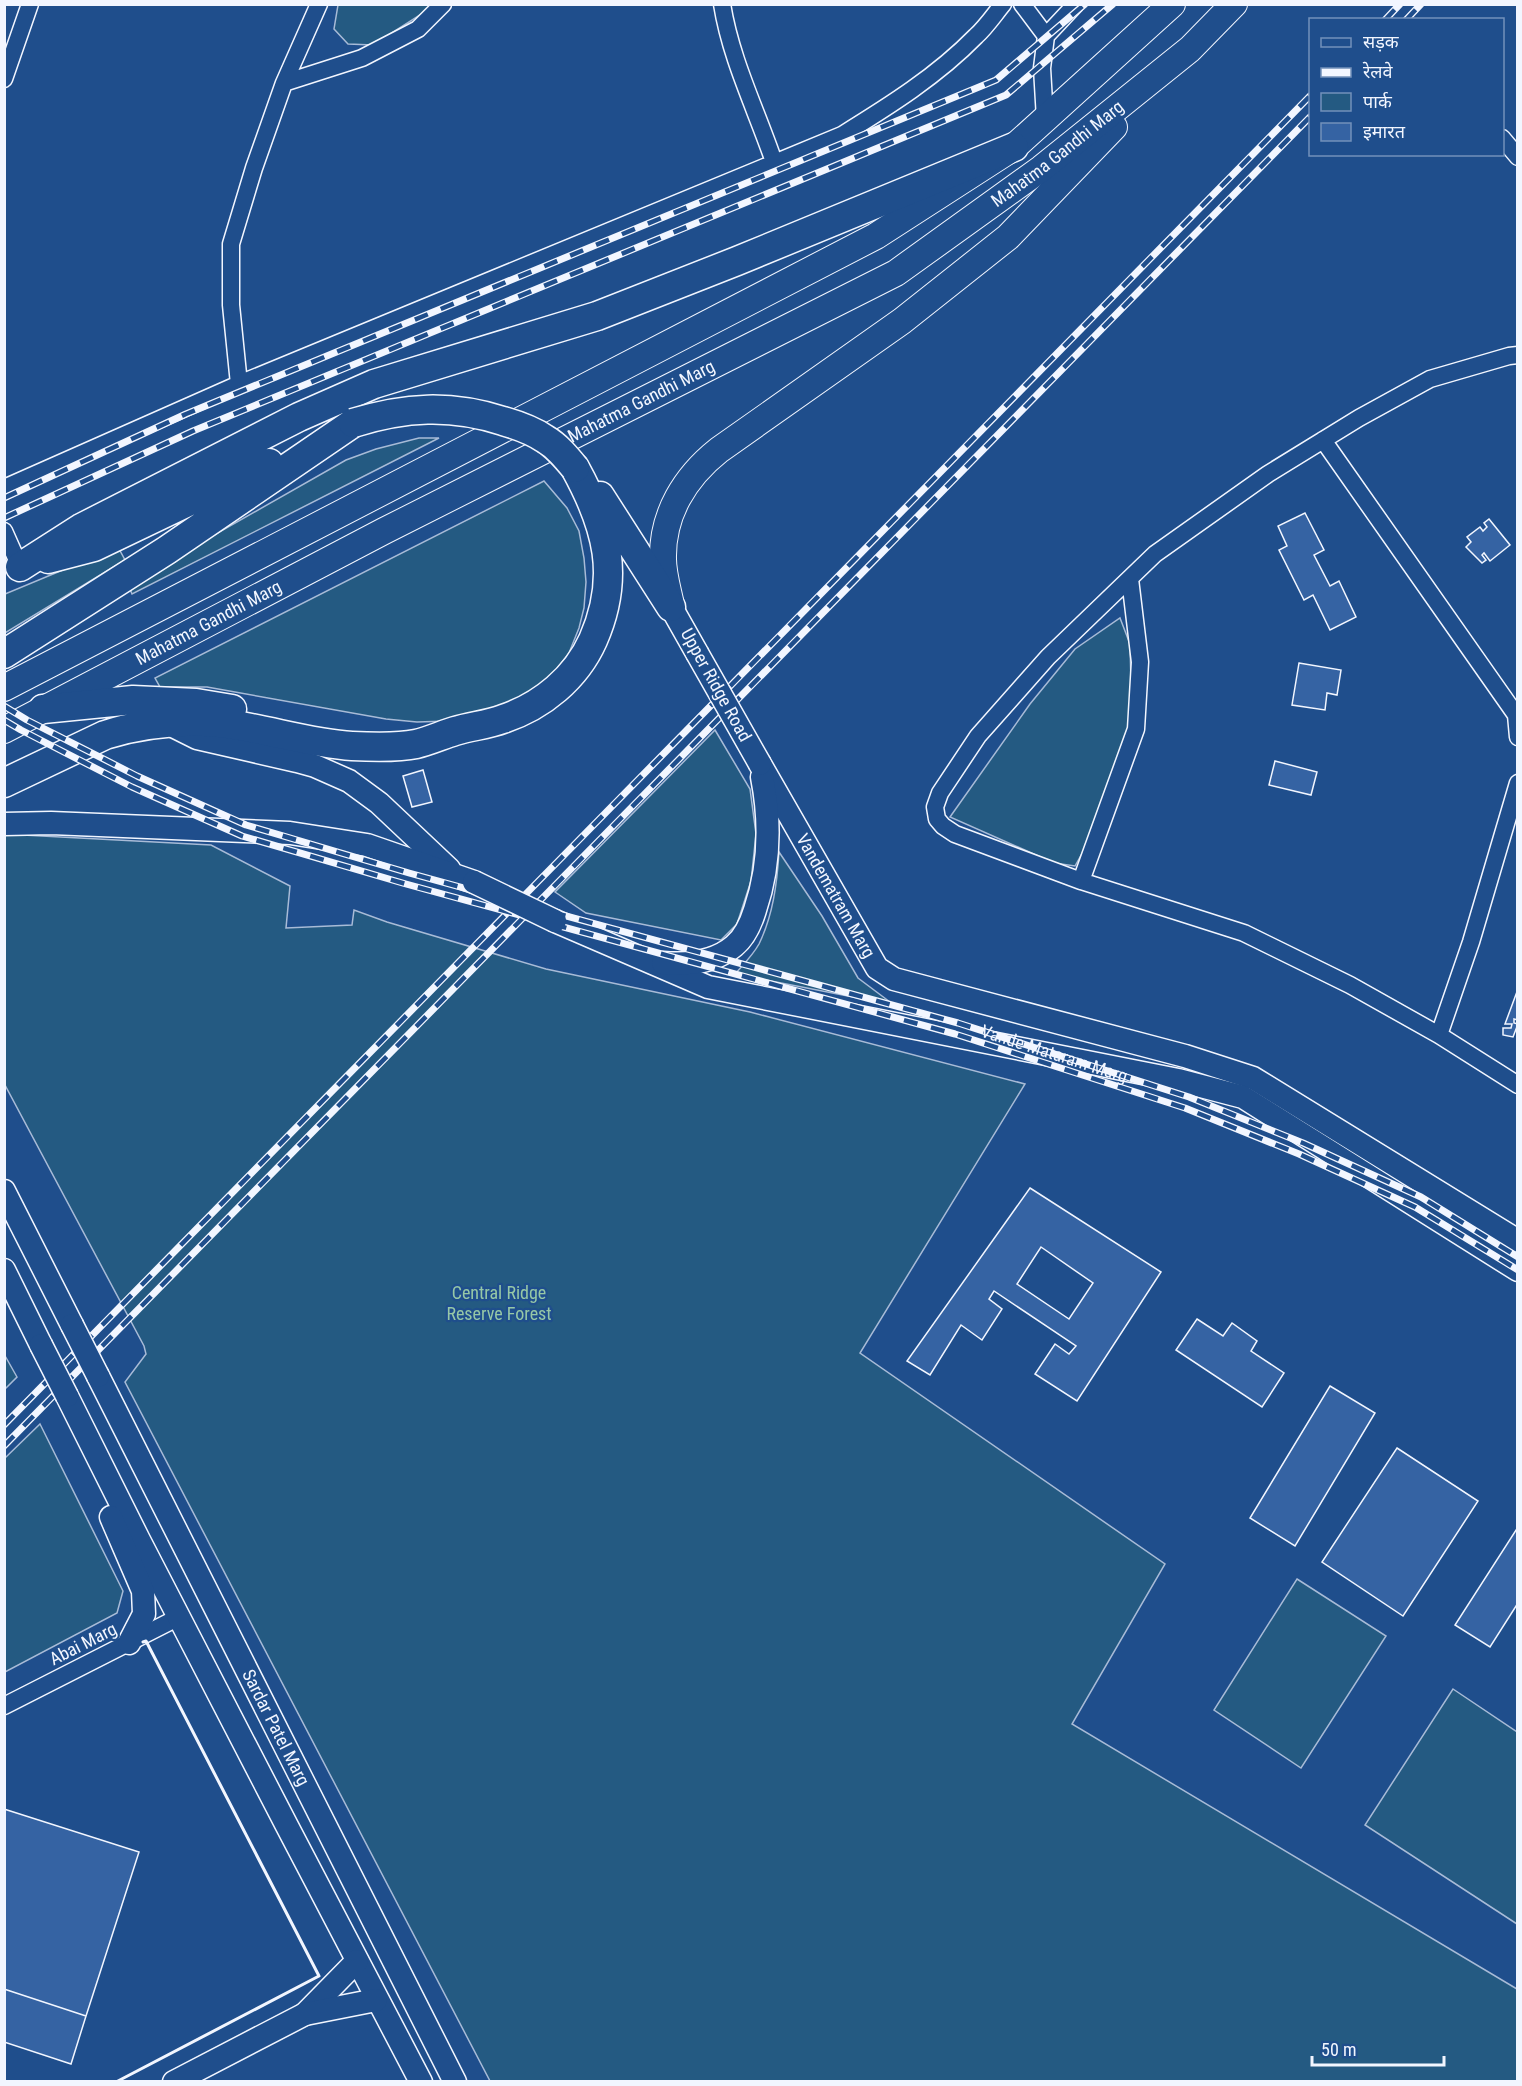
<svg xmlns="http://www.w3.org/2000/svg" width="1522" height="2086" font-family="'Roboto Condensed','Noto Sans Devanagari',sans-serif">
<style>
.green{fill:#245a82;stroke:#a8bbd7;stroke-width:1.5}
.building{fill:#3563a3;stroke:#f2f6ff;stroke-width:1.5;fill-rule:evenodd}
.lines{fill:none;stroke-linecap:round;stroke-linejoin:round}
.street-casing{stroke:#f2f6ff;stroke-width:19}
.secondary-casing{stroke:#f2f6ff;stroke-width:25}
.primary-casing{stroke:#f2f6ff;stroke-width:28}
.highway-casing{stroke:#f2f6ff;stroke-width:31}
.street{stroke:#1f4e8c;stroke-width:16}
.secondary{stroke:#1f4e8c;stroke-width:22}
.primary{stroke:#1f4e8c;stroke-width:26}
.highway{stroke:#1f4e8c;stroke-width:28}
.rail-casing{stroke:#f2f6ff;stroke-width:7}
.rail{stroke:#1f4e8c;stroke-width:4.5;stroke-dasharray:14;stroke-linecap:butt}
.secondary-bridge-casing{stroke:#f2f6ff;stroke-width:25;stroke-linecap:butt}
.highway-bridge-casing{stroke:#f2f6ff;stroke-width:31;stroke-linecap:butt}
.secondary-bridge{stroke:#1f4e8c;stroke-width:22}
.highway-bridge{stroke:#1f4e8c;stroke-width:28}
.wall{stroke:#f2f6ff;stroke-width:3}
.labels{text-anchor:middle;stroke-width:4.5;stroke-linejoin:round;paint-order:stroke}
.street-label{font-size:18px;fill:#f2f6ff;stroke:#1f4e8c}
.park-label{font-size:18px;fill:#97c8a6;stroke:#1f4e8c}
</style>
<rect width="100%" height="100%" fill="#1f4e8c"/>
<path class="green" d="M338,5h96l-3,3 -58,37 -25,-1 -14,-15z
M419,438h20l-307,156 -4,-10 218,-124 30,-11z
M544,481l23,27 12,23 5,27 2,24 -2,26 -5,20 -10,25 -19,25 -42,30 -59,13 -32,1 -31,-3 -179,-32h-47l-5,-9z
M118,547l7,13 -120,73v-39z
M1120,618l10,26 2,80 -48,126 -9,16 -21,-3 -104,-46 80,-113 45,-55z
M715,730l35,59 6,45 -5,47 -14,43 -16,16 -135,-27 -31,-21z
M4,834l207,11 79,41 -4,42 66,-3 2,-15 33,12 159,47 204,43 275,72 -165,269 305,211 -93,160 445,265v92h-1027l-365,-699 21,-28 -2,-8 -139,-261z
M779,852l43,64 36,62 36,27 -159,-31c8,-9 18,-19 24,-30 14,-29 18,-60 20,-92z
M4,1354l13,23 -12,12h-1z
M40,1424l83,167 -6,22 -112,59v-214z
M1297,1579l89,57 -85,132 -87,-58z
M1453,1689l64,43v192l-152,-99z"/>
<path class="building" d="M1305,513l19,37 -10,5 16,31 9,-5 17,36 -26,13 -17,-35 -9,5 -25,-50 8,-4 -9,-20z
M1489,519l21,26 -20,16 -6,-8 -2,2 4,5 -4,3 -16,-16 5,-5 -4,-5 13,-10 3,4 4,-4 -3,-4z
M1299,663l42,7 -4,25 -10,-2 -2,17 -33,-5z
M1275,761l42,11 -6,23 -42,-10z
M423,770l9,32 -20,5 -9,-31z
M1518,989v31l-4,-1v4l4,1 -5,13 -10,-2v-7h8l1,-4h-7z
M1030,1188l131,84 -84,129 -42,-27 20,-30 14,10 7,-8 -82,-55 -5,8 13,10 -20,31 -21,-15 -31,50 -23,-14zM1041,1247l52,36 -24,36 -52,-35z
M1197,1319l26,17 9,-13 25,18 -6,10 33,22 -22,34 -86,-57z
M1330,1386l45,27 -80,133 -45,-28z
M1397,1448l81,53 -75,115 -81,-54z
M1518,1527v76l-28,44 -35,-22z
M4,1809l135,43 -53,164 -82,-27z
M4,1989l82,27 -15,48 -67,-22z"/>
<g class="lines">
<defs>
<path id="street" d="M722,4c9,56 34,105 52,158
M1022,4l24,32
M4,79l26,-75
M284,83l78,-25 56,-29 25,-25
M1045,119l-3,-51 4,-32 30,-32
M1502,138l16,19
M1518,355l-9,1 -79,23 -71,39 -91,56 -113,80 -107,103 -70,79 -38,57 -5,14 2,12 6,7 12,8 126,47 163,52 106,52 89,50 79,50
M239,384l-8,-79v-61l23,-76 30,-85 35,-79
M1323,440l193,275 2,22
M4,488l235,-104 603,-249c47,-29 95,-59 134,-99 10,-9 18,-21 27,-32
M4,531l16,36
M1081,881l55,-152 4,-67 -10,-83
M1439,1035l32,-93 47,-159
M4,1706l175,-89"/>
<g id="secondary">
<path d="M671,607l26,46"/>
<path d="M167,723l30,15 100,23 18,5 34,15 30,22 70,66"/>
<path id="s1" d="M760,764l117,204 17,11 291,77 68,22 265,163"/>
<path d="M4,824l47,-1 239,10 77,12 107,37"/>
<path d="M555,921l153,66 470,93 65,17 275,173"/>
<path d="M663,963c25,2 51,0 71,-17 11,-9 17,-23 21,-36 15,-44 16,-87 7,-133"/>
<path d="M4,1191l68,134"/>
<path d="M4,1270l37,75"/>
<path id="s2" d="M98,1376l357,706"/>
<path d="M67,1396l72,144 148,286 134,256"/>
<path d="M111,1517l32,74 1,23 -15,29"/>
<path d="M305,2014l52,-53"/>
<path d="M174,2082l131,-68 71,-14"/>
</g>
<g id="primary">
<path d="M671,605c-3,-15 -8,-31 -8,-46 -1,-45 22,-82 56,-109l183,-129 106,-84 106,-110"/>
<path d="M4,688l872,-452 138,-89 158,-143"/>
<path id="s3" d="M4,730l380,-199 512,-258 146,-105 148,-119 44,-45"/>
</g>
<path id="highway" d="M600,496l71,111
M48,559l46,-12 175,-84
M20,567l61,-39 218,-111 75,-33 223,-68 140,-55 277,-114
M4,654l163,-104 186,-127
M43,709l90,-9 63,3 36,6
M4,783l101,-48c32,-10 66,-14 99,-13 49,2 99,21 148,24 20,1 45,2 64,-2 13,-3 26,-9 39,-13 16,-5 32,-6 48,-12 39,-13 73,-41 90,-79 28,-63 14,-114 -18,-172"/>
</defs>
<use href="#street" class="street-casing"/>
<use href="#secondary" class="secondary-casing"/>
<use href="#primary" class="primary-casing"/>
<use href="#highway" class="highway-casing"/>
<use href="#street" class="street"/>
<use href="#secondary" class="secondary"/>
<use href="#primary" class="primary"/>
<use href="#highway" class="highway"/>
<defs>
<g id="rail">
<path d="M1385,20l15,-16"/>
<path d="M1406,20l15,-16"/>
<path d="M4,498l182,-84 810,-334 89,-76"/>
<path d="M4,518l189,-87 813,-336 107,-91"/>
<path id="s4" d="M4,706l23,14 110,56 109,49 163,48 549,150 231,74 114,46 118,54 97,60"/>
<path d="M4,720l17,10 111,57 110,49 164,48 549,150 230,74 114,46 116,53 103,63"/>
<path d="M4,1425l1306,-1329"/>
<path d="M4,1446l1306,-1329"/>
</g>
</defs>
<use href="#rail" class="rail-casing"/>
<use href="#rail" class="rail"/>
<defs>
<path id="secondary-bridge" d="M697,653l63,111
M474,882l81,39
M72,1325l26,51
M41,1345l26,51"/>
<path id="highway-bridge" d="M353,423c52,-16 97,-19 150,-2 14,4 29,9 42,18 12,7 21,18 30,29"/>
</defs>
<use href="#secondary-bridge" class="secondary-bridge-casing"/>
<use href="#highway-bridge" class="highway-bridge-casing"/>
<use href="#secondary-bridge" class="secondary-bridge"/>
<use href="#highway-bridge" class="highway-bridge"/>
<path class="wall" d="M116,2082l203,-106 -173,-335 -3,1"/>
</g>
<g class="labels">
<g class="street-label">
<text dy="6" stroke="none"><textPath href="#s3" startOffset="1203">Mahatma Gandhi Marg</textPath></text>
<text dy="6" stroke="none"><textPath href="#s3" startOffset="717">Mahatma Gandhi Marg</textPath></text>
<text dy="6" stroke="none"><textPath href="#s3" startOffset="231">Mahatma Gandhi Marg</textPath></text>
<text transform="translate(716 685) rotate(61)" y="6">Upper Ridge Road</text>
<text dy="6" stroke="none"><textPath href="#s1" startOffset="152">Vandematram Marg</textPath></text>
<text dy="6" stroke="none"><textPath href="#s4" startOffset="1110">Vande Mataram Marg</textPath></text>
<text transform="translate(83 1644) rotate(-27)" y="6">Abai Marg</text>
<text dy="6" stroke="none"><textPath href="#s2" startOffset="394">Sardar Patel Marg</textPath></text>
</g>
<g class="park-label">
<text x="499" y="1299">Central Ridge<tspan x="499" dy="21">Reserve Forest</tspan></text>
</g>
</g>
<rect width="1522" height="2086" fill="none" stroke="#f2f6ff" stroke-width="12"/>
<rect x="1309" y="18" width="195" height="138" fill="#1f4e8c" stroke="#7391ba" stroke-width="1.5"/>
<rect x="1321" y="38" width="30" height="9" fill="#1f4e8c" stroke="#7391ba" stroke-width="1.5"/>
<text x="1363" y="48" font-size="18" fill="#f2f6ff">सड़क</text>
<rect x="1321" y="68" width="30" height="9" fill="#f2f6ff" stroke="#7391ba" stroke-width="1.5"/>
<text x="1363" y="78" font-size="18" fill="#f2f6ff">रेलवे</text>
<rect x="1321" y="93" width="30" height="18" fill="#245a82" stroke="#7391ba" stroke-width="1.5"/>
<text x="1363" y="108" font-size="18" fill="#f2f6ff">पार्क</text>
<rect x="1321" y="123" width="30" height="18" fill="#3563a3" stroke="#7391ba" stroke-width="1.5"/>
<text x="1363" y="138" font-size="18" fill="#f2f6ff">इमारत</text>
<path d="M1312 2056v9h132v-9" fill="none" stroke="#f2f6ff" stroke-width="3"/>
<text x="1321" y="2056" font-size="18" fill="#f2f6ff" stroke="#1f4e8c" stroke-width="4.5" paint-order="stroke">50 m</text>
</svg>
